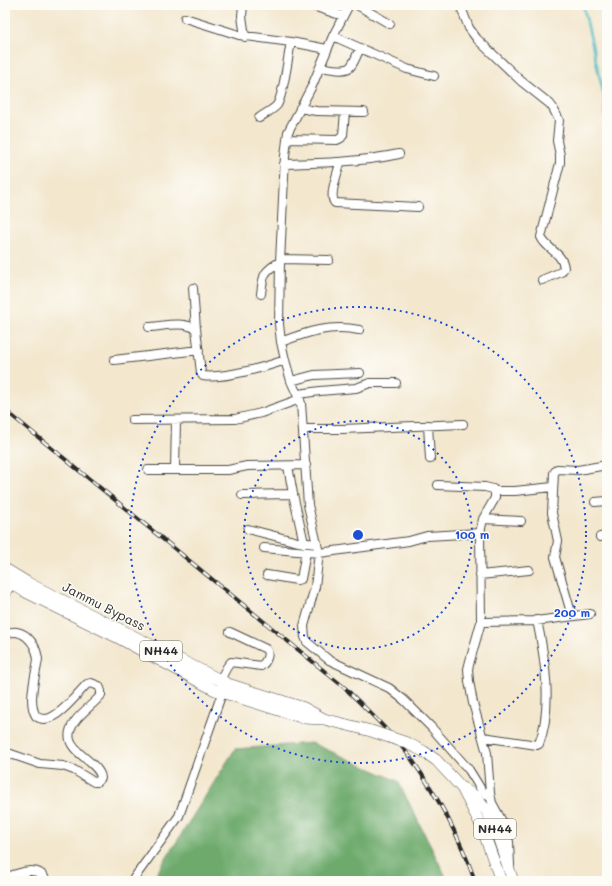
<svg xmlns="http://www.w3.org/2000/svg" width="612" height="886" font-family="Mali,sans-serif">
<style>
.forest{fill:#6daa6c;stroke:#4c6a4c}
.lines{fill:none;stroke-linecap:round;stroke-linejoin:round}
.stream{stroke:#4fbdc8;stroke-width:2.5}
.minor-casing{stroke:#494743;stroke-width:10}
.highway-casing{stroke:#494743;stroke-width:12}
.minor{stroke:#fff;stroke-width:8}
.highway{stroke:#fff;stroke-width:11}
.rail-casing{stroke:#2b2b2b;stroke-width:4}
.rail{stroke:#fdfcf7;stroke-width:2.5;stroke-dasharray:8;stroke-linecap:butt}
.highway-bridge-casing{stroke:#494743;stroke-width:12;stroke-linecap:butt}
.highway-bridge{stroke:#fff;stroke-width:11}
.ring{fill:none;stroke:#1d4ed8;stroke-width:2;stroke-dasharray:2 4}
.labels{text-anchor:middle;stroke-width:3;stroke-linejoin:round;paint-order:stroke}
.shield{fill:#fdfcf7;stroke:#6a6a68;stroke-width:1}
.shield-label{font-size:12px;font-weight:bold;fill:#2b2b2b}
.street-label{font-size:13px;fill:#2b2b2b;stroke:#fdfcf7}
.centre{fill:#1d4ed8;stroke:#fdfcf7;stroke-width:2}
.ring-label{font-size:12px;text-anchor:middle;font-weight:bold;fill:#1d4ed8;stroke:#fdfcf7;stroke-width:3;stroke-linejoin:round;paint-order:stroke}
</style>
<rect width="100%" height="100%" fill="#fdfcf7"/>
<filter id="ink" filterUnits="userSpaceOnUse"><feTurbulence type="fractalNoise" baseFrequency=".025" numOctaves="2"/><feDisplacementMap in="SourceGraphic" scale="8" xChannelSelector="R" yChannelSelector="G"/><feConvolveMatrix kernelMatrix="1 2 1 2 8 2 1 2 1" color-interpolation-filters="sRGB"/></filter>
<filter id="wash" filterUnits="userSpaceOnUse"><feTurbulence type="fractalNoise" baseFrequency=".012" numOctaves="4" result="noise"/><feDisplacementMap in="SourceGraphic" scale="16" xChannelSelector="R" yChannelSelector="G"/><feGaussianBlur stdDeviation="0.9" result="paint"/><feColorMatrix in="noise" values="0 0 0 0 0 0 0 0 0 0 0 0 0 0 0 0 0 1.4 0 .05"/><feComposite in="paint" operator="in"/></filter>
<g filter="url(#wash)">
<rect width="100%" height="100%" fill="#f3e7ce"/>
<path class="forest" d="M312,743l86,38 50,100h-296l83,-132z"/>
<g class="lines">
<path class="stream" d="M583,5l21,91 3,37"/>
</g>
</g>
<g filter="url(#ink)">
<g class="lines">
<defs>
<path id="minor" d="M243,5l-1,11 3,21
M310,5l33,11
M349,5l-16,31 -21,50 -24,46 -3,24 -5,106 -1,62 2,18 4,18 6,21 10,22 7,102 11,48 90,-12 18,-5 53,-3 1,89 -11,39 -2,8 1,12 4,22 14,50 3,40 2,10 12,22 5,17 1,23
M357,5l33,19
M460,5l9,23 8,11 44,42 29,23 3,4 6,12 -2,21 3,14v8l-19,74c5,12 22,16 23,31l-3,4 -19,8
M185,18l54,17 52,7 36,7
M333,36l74,33 27,7
M320,67c8,1 26,6 31,-1 4,-5 6,-12 9,-18
M300,108l16,3 48,1
M259,118c5,-4 14,-8 18,-13 7,-11 11,-49 14,-63
M287,139l50,1 4,-2 2,-3 2,-23
M340,163c-2,10 -12,33 -5,40l83,4
M284,164c39,-1 77,-2 115,-10
M281,259l48,1
M193,288l3,41 5,44 2,3c19,3 63,-9 82,-16
M261,294c2,-18 2,-23 19,-32
M149,327c15,-1 34,-6 47,2
M281,342c26,-10 50,-18 78,-12
M114,360l85,-10
M291,381l23,-6 46,-2
M298,394l22,-3 36,-3 14,-5h26
M132,420l103,-1 26,-6 39,-14
M428,425l2,34
M304,429h38l121,-5
M288,466l5,28 11,49
M148,470h80l19,-4 59,-1
M175,470l1,-50
M438,485l47,2 8,2 2,2v7l-12,21 -3,14
M495,491h20l38,-4
M242,495l51,-1
M595,502l12,-1
M483,519l38,2
M248,529l50,13 19,2
M600,537l7,-1
M264,548l55,5 -4,34 -11,39 1,11 2,5 22,18 60,28 15,12 27,27 38,43 13,21 9,7
M267,575l30,5 4,-1 5,-27
M480,575l49,-5
M5,595l10,-16
M572,616l-17,-59 3,-16 -6,-28 2,-40 3,-4 21,1 29,-5
M481,622l55,-1 54,-7
M5,634c18,-8 31,9 33,25 -2,16 -11,43 -2,57 2,2 6,3 9,3 14,-1 32,-25 42,-35l4,-1 8,3 2,5v4c-9,12 -36,27 -31,45 3,14 30,24 31,38l-4,4h-3l-20,-12 -11,-4 -23,-2 -35,-12
M220,680l7,-13 4,-5 30,4c5,-3 9,-12 5,-17l-36,-17
M483,737l54,8 2,-1c14,-36 6,-86 -2,-124
M5,878c13,-5 34,-14 41,3
M132,881l47,-65 43,-123"/>
<path id="highway" d="M5,569l23,14 200,101 76,24 20,11 47,12
M5,579l19,12 91,45 100,54 89,28 18,1
M407,743l16,8 13,9 26,28 13,8 11,14 9,18 18,53
M462,788l19,37 20,56"/>
</defs>
<use href="#minor" class="minor-casing"/>
<use href="#highway" class="highway-casing"/>
<use href="#minor" class="minor"/>
<use href="#highway" class="highway"/>
<defs>
<path id="rail" d="M5,410l340,278c22,22 46,44 65,69 27,38 50,80 65,124"/>
</defs>
<use href="#rail" class="rail-casing"/>
<use href="#rail" class="rail"/>
<defs>
<path id="highway-bridge" d="M371,731l36,12"/>
</defs>
<use href="#highway-bridge" class="highway-bridge-casing"/>
<use href="#highway-bridge" class="highway-bridge"/>
</g>
</g>
<g class="ring">
<circle cx="358" cy="535" r="114"/>
<circle cx="358" cy="535" r="228"/>
</g>
<g class="labels">
<g class="shield">
<rect x="140" y="641" width="42" height="20" rx="3"/>
<rect x="474" y="819" width="42" height="20" rx="3"/>
</g>
<g class="shield-label">
<text x="161" y="655">NH44</text>
<text x="495" y="833">NH44</text>
</g>
<g class="street-label">
<text transform="translate(104 606) rotate(27)" y="5">Jammu Bypass</text>
</g>
</g>
<circle cx="358" cy="535" r="6" class="centre"/>
<g class="ring-label">
<text x="472" y="539">100 m</text>
<text x="572" y="617">200 m</text>
</g>
<rect width="612" height="886" fill="none" stroke="#fdfcf7" stroke-width="20"/>
</svg>
